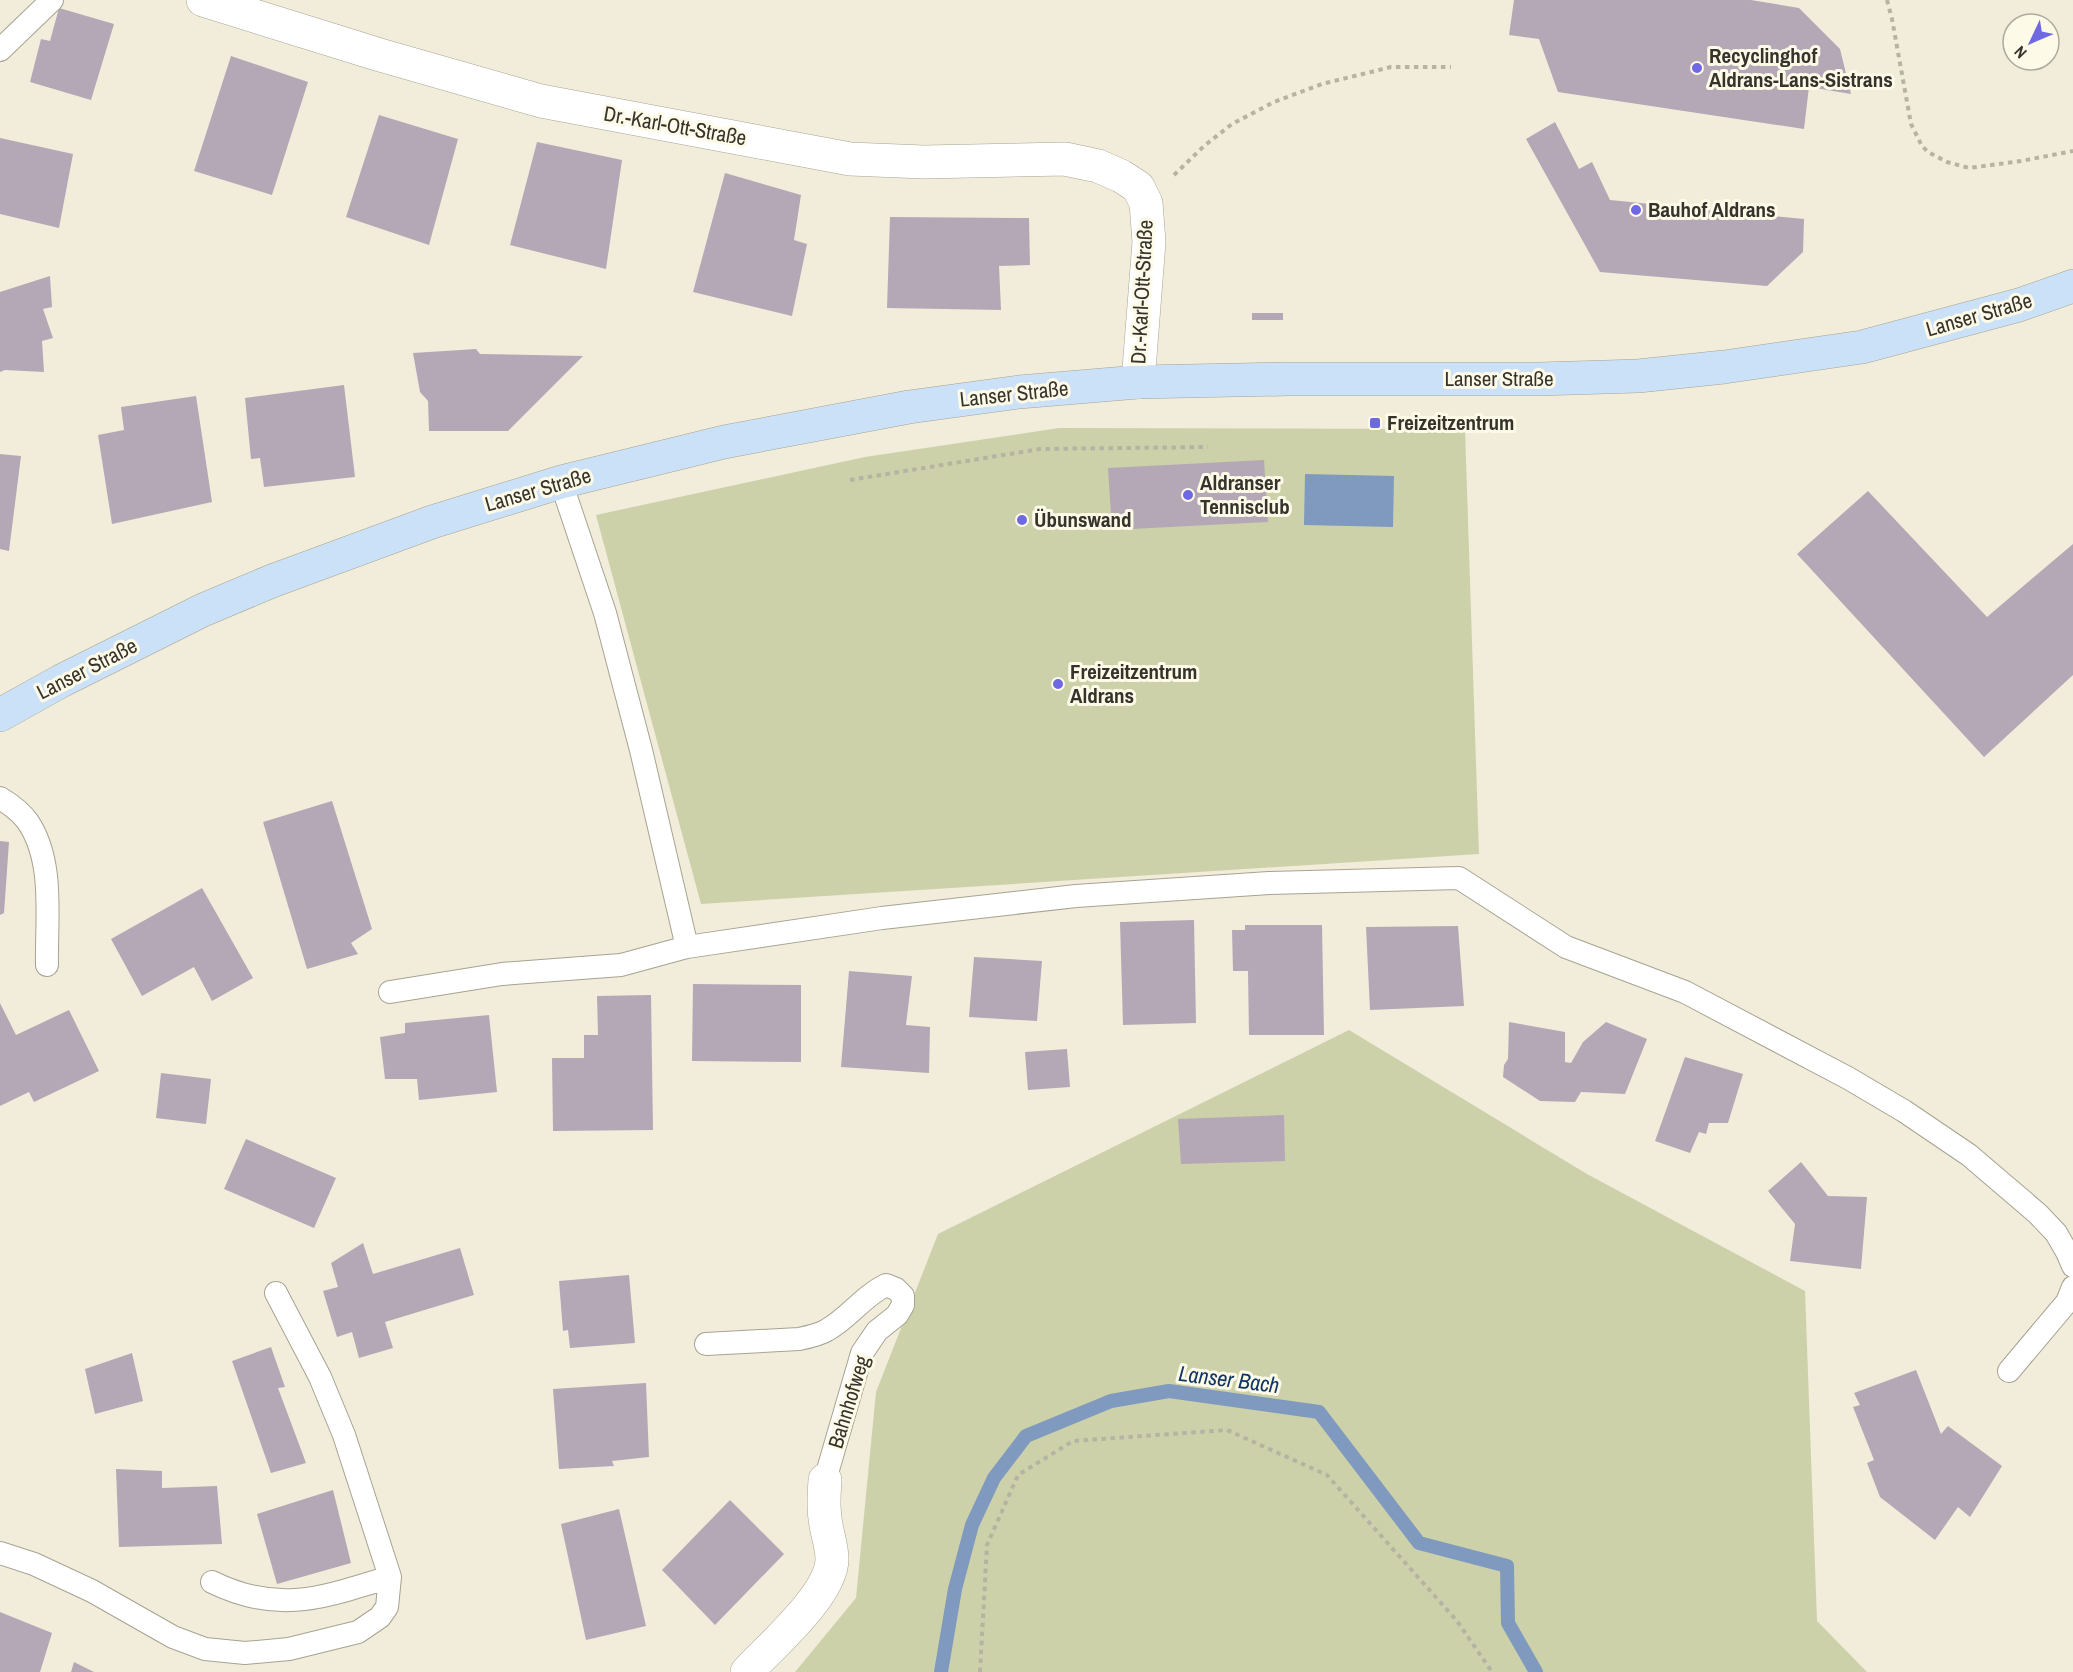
<svg xmlns="http://www.w3.org/2000/svg" width="2073" height="1672" font-family="'Archivo Narrow',sans-serif">
<style>
.green{fill:#ccd1aa}
.water{fill:#7f9abe}
.lines{fill:none;stroke-linecap:round;stroke-linejoin:round}
.stream{stroke:#7f9abe;stroke-width:14}
.building{fill:#b4a8b6}
.lane-casing{stroke:#a7a392;stroke-width:24}
.street-casing{stroke:#a7a392;stroke-width:34}
.secondary-casing{stroke:#a7a392;stroke-width:34}
.path{stroke:#b6b3a3;stroke-width:4;stroke-dasharray:4.5 4.5;stroke-linecap:butt}
.lane{stroke:#fff;stroke-width:22}
.street{stroke:#fff;stroke-width:33}
.secondary{stroke:#cbe1f7;stroke-width:33}
.poi-dot{fill:#6f68e3;stroke:#fefae8;stroke-width:2}
.labels{text-anchor:middle;stroke-width:6;stroke-linejoin:round;paint-order:stroke}
.poi-label{font-size:21px;font-weight:bold;fill:#35332c;stroke:#fefae8;text-anchor:start}
.street-label{font-size:21px;fill:#35332c;stroke:#fefae8}
.water-label{font-size:22px;font-style:italic;fill:#103664;stroke:#fefae8}
</style>
<rect width="100%" height="100%" fill="#f1edda"/>
<path class="green" d="M1059,428l406,1 14,425 -778,50 -105,-389 269,-58z
M1349,1030l238,144 218,117 12,330 50,51h-1072l61,-74 20,-206 62,-158z"/>
<path class="water" d="M1305,474l89,2 -1,51 -89,-2z"/>
<g class="lines">
<path class="stream" d="M941,1672l14,-83 17,-64 22,-47 32,-42 85,-35 58,-10 150,21 100,131 88,23 1,57 28,49"/>
</g>
<path class="building" d="M1514,0h237l48,8 41,41 11,45 -42,-7 -5,42 -246,-37 -19,-53 -30,-4z
M59,8l55,16 -23,76 -61,-18 11,-43 9,2z
M231,56l77,26 -36,113 -78,-24z
M379,115l79,24 -29,106 -83,-28z
M1555,122l24,47 13,-7 18,38 194,19 -1,33 -36,34 -167,-14 -74,-133z
M0,138l73,16 -14,74 -59,-14z
M537,142l85,18 -16,109 -96,-24z
M725,173l76,22 -7,45 13,4 -15,72 -99,-24z
M890,217l139,1 1,47 -31,1 2,44 -114,-2z
M50,276l2,31 -9,2 10,29 -11,3 2,31 -39,-2 -5,2v-80z
M1252,313h31v7h-31z
M476,349l4,5 103,2 -75,75h-79l-1,-30 -8,-9 -7,-39z
M344,385l11,92 -91,10 -4,-29 -9,1 -6,-61z
M196,396l16,106 -100,22 -14,-89 26,-5 -3,-23z
M0,454l21,2 -12,95 -9,-2z
M1264,460l4,62 -156,8 -4,-62z
M1868,491l119,126 86,-73v131l-89,82 -187,-203z
M332,801l40,128 -21,14 7,11 -51,15 -44,-147z
M0,841l9,1 -5,71 -4,2z
M202,888l51,90 -41,23 -18,-34 -52,29 -31,-57z
M1194,920l2,103 -73,2 -3,-103z
M1245,925h77l2,110h-75l-1,-64h-15l-1,-41h13z
M1458,926l6,80 -94,4 -4,-83z
M974,957l68,4 -5,60 -68,-4z
M849,971l63,5 -6,49 24,2 -1,46 -88,-6z
M693,984l108,1v77l-109,-1z
M651,995l2,135 -100,1 -1,-73h32v-23h14l-1,-39z
M0,1003l16,32 53,-25 30,61 -65,31 -5,-10 -29,14z
M489,1015l8,77 -78,8 -2,-21h-32l-5,-42 25,-4v-10z
M1509,1022l56,10v30l6,1 12,-21 23,-20 41,17 -22,55 -44,-2 -6,10 -35,-1 -37,-24 1,-12 4,-6z
M1067,1049l3,38 -42,3 -3,-38z
M1685,1057l58,17 -15,49h-19l-3,11 -7,-2 -9,21 -35,-12z
M161,1073l50,6 -5,45 -50,-6z
M1284,1115l1,46 -104,3 -3,-45z
M246,1139l90,39 -22,50 -90,-39z
M1801,1162l27,34 39,1 -6,72 -71,-8 5,-37 -27,-33z
M363,1243l10,31 87,-26 14,47 -89,27 8,26 -34,10 -7,-26 -15,5 -14,-46 15,-4 -7,-24z
M629,1275l6,68 -65,5 -2,-18 -5,1 -4,-50z
M271,1347l14,40 -7,1 28,75 -35,10 -39,-112z
M132,1353l11,48 -48,13 -10,-45z
M1916,1370l25,64 7,-8 54,40 -32,51 -12,-10 -23,33 -55,-43 -13,-34 7,-3 -21,-53 7,-2 -6,-12z
M646,1383l3,74 -37,4 2,5 -55,3 -6,-80z
M116,1469l46,2v17l55,-2 5,58 -103,3z
M333,1490l18,73 -74,21 -20,-70z
M730,1500l54,54 -69,71 -53,-55z
M619,1509l27,117 -60,14 -25,-116z
M0,1612l52,21 -12,39h-40z
M74,1662l20,10h-23z"/>
<g class="lines">
<defs>
<path id="lane" d="M0,50l52,-50
M561,482l44,131 36,137 46,197
M0,798c10,6 21,14 28,24 27,40 18,98 19,143
M390,992l112,-18 119,-9 66,-18 195,-29 194,-22 193,-13 190,-5 107,69 119,45 163,86 56,33 65,44 69,59 18,19 11,19 6,14
M706,1344l93,-5c10,-2 20,-4 28,-9 22,-12 36,-34 59,-45l10,4 7,7v9l-6,10 -20,16 -15,22 -37,127
M2009,1371l58,-69 6,-15
M0,1553l34,11 58,27 81,46 32,12 40,4 44,-4 69,-17 22,-15 7,-10 3,-30 -46,-142 -24,-58 -44,-84
M212,1582c67,33 112,15 178,-5"/>
<path id="street" d="M203,0l177,55 161,46 309,58 74,3 141,-3 33,7 23,10 17,11 8,16 3,39 -11,140
M747,1672c24,-26 85,-78 85,-113 0,-14 -6,-28 -7,-41 -2,-13 -1,-25 0,-38"/>
<path id="secondary" d="M0,715l61,-34 142,-71 69,-29 160,-59 129,-40 163,-40 185,-35 110,-15 119,-10 151,-3h250l99,-3 86,-9 138,-20 157,-42 54,-19"/>
</defs>
<use href="#lane" class="lane-casing"/>
<use href="#street" class="street-casing"/>
<use href="#secondary" class="secondary-casing"/>
<path class="path" d="M1887,0l5,19 19,105 11,22 6,6 19,10 22,6 52,-7 52,-10
M1174,175l30,-29 28,-22 42,-22 48,-18 69,-17h60
M850,480l190,-31 168,-2
M980,1672l7,-127 31,-70 55,-34 154,-11 100,45 130,146 35,51"/>
<use href="#lane" class="lane"/>
<use href="#street" class="street"/>
<use href="#secondary" class="secondary"/>
</g>
<g class="poi-dot">
<circle cx="1697" cy="68" r="6"/>
<circle cx="1636" cy="210" r="6"/>
<rect x="1369" y="417" width="12" height="12" rx="3"/>
<circle cx="1188" cy="495" r="6"/>
<circle cx="1022" cy="520" r="6"/>
<circle cx="1058" cy="684" r="6"/>
</g>
<g class="labels">
<g class="poi-label">
<text x="1709" y="63">Recyclinghof<tspan x="1709" dy="24">Aldrans-Lans-Sistrans</tspan></text>
<text x="1648" y="217">Bauhof Aldrans</text>
<text x="1387" y="430">Freizeitzentrum</text>
<text x="1200" y="490">Aldranser<tspan x="1200" dy="24">Tennisclub</tspan></text>
<text x="1034" y="527">Übunswand</text>
<text x="1070" y="679">Freizeitzentrum<tspan x="1070" dy="24">Aldrans</tspan></text>
</g>
<g class="street-label">
<text transform="translate(675 126) rotate(10)" y="7">Dr.-Karl-Ott-Straße</text>
<text transform="translate(1142 292) rotate(-87)" y="7">Dr.-Karl-Ott-Straße</text>
<text transform="translate(1979 315) rotate(-16)" y="7">Lanser Straße</text>
<text x="1499" y="386">Lanser Straße</text>
<text transform="translate(1014 394) rotate(-6)" y="7">Lanser Straße</text>
<text transform="translate(538 490) rotate(-16)" y="7">Lanser Straße</text>
<text transform="translate(87 669) rotate(-27)" y="7">Lanser Straße</text>
<text transform="translate(849 1402) rotate(-73)" y="7">Bahnhofweg</text>
</g>
<g class="water-label">
<text transform="translate(1229 1379) rotate(7)" y="8">Lanser Bach</text>
</g>
</g>
<g transform="translate(2031 42) rotate(226)"><circle r="28" fill="#fefae8" stroke="#aeaa9d" stroke-width="1.5"/>
<path d="M0-4.5L10 22L0 15L-10 22Z" fill="#6f68e3"/>
<text y="-9" font-size="16" font-weight="bold" text-anchor="middle" fill="#35332c">N</text>
</g>
</svg>
